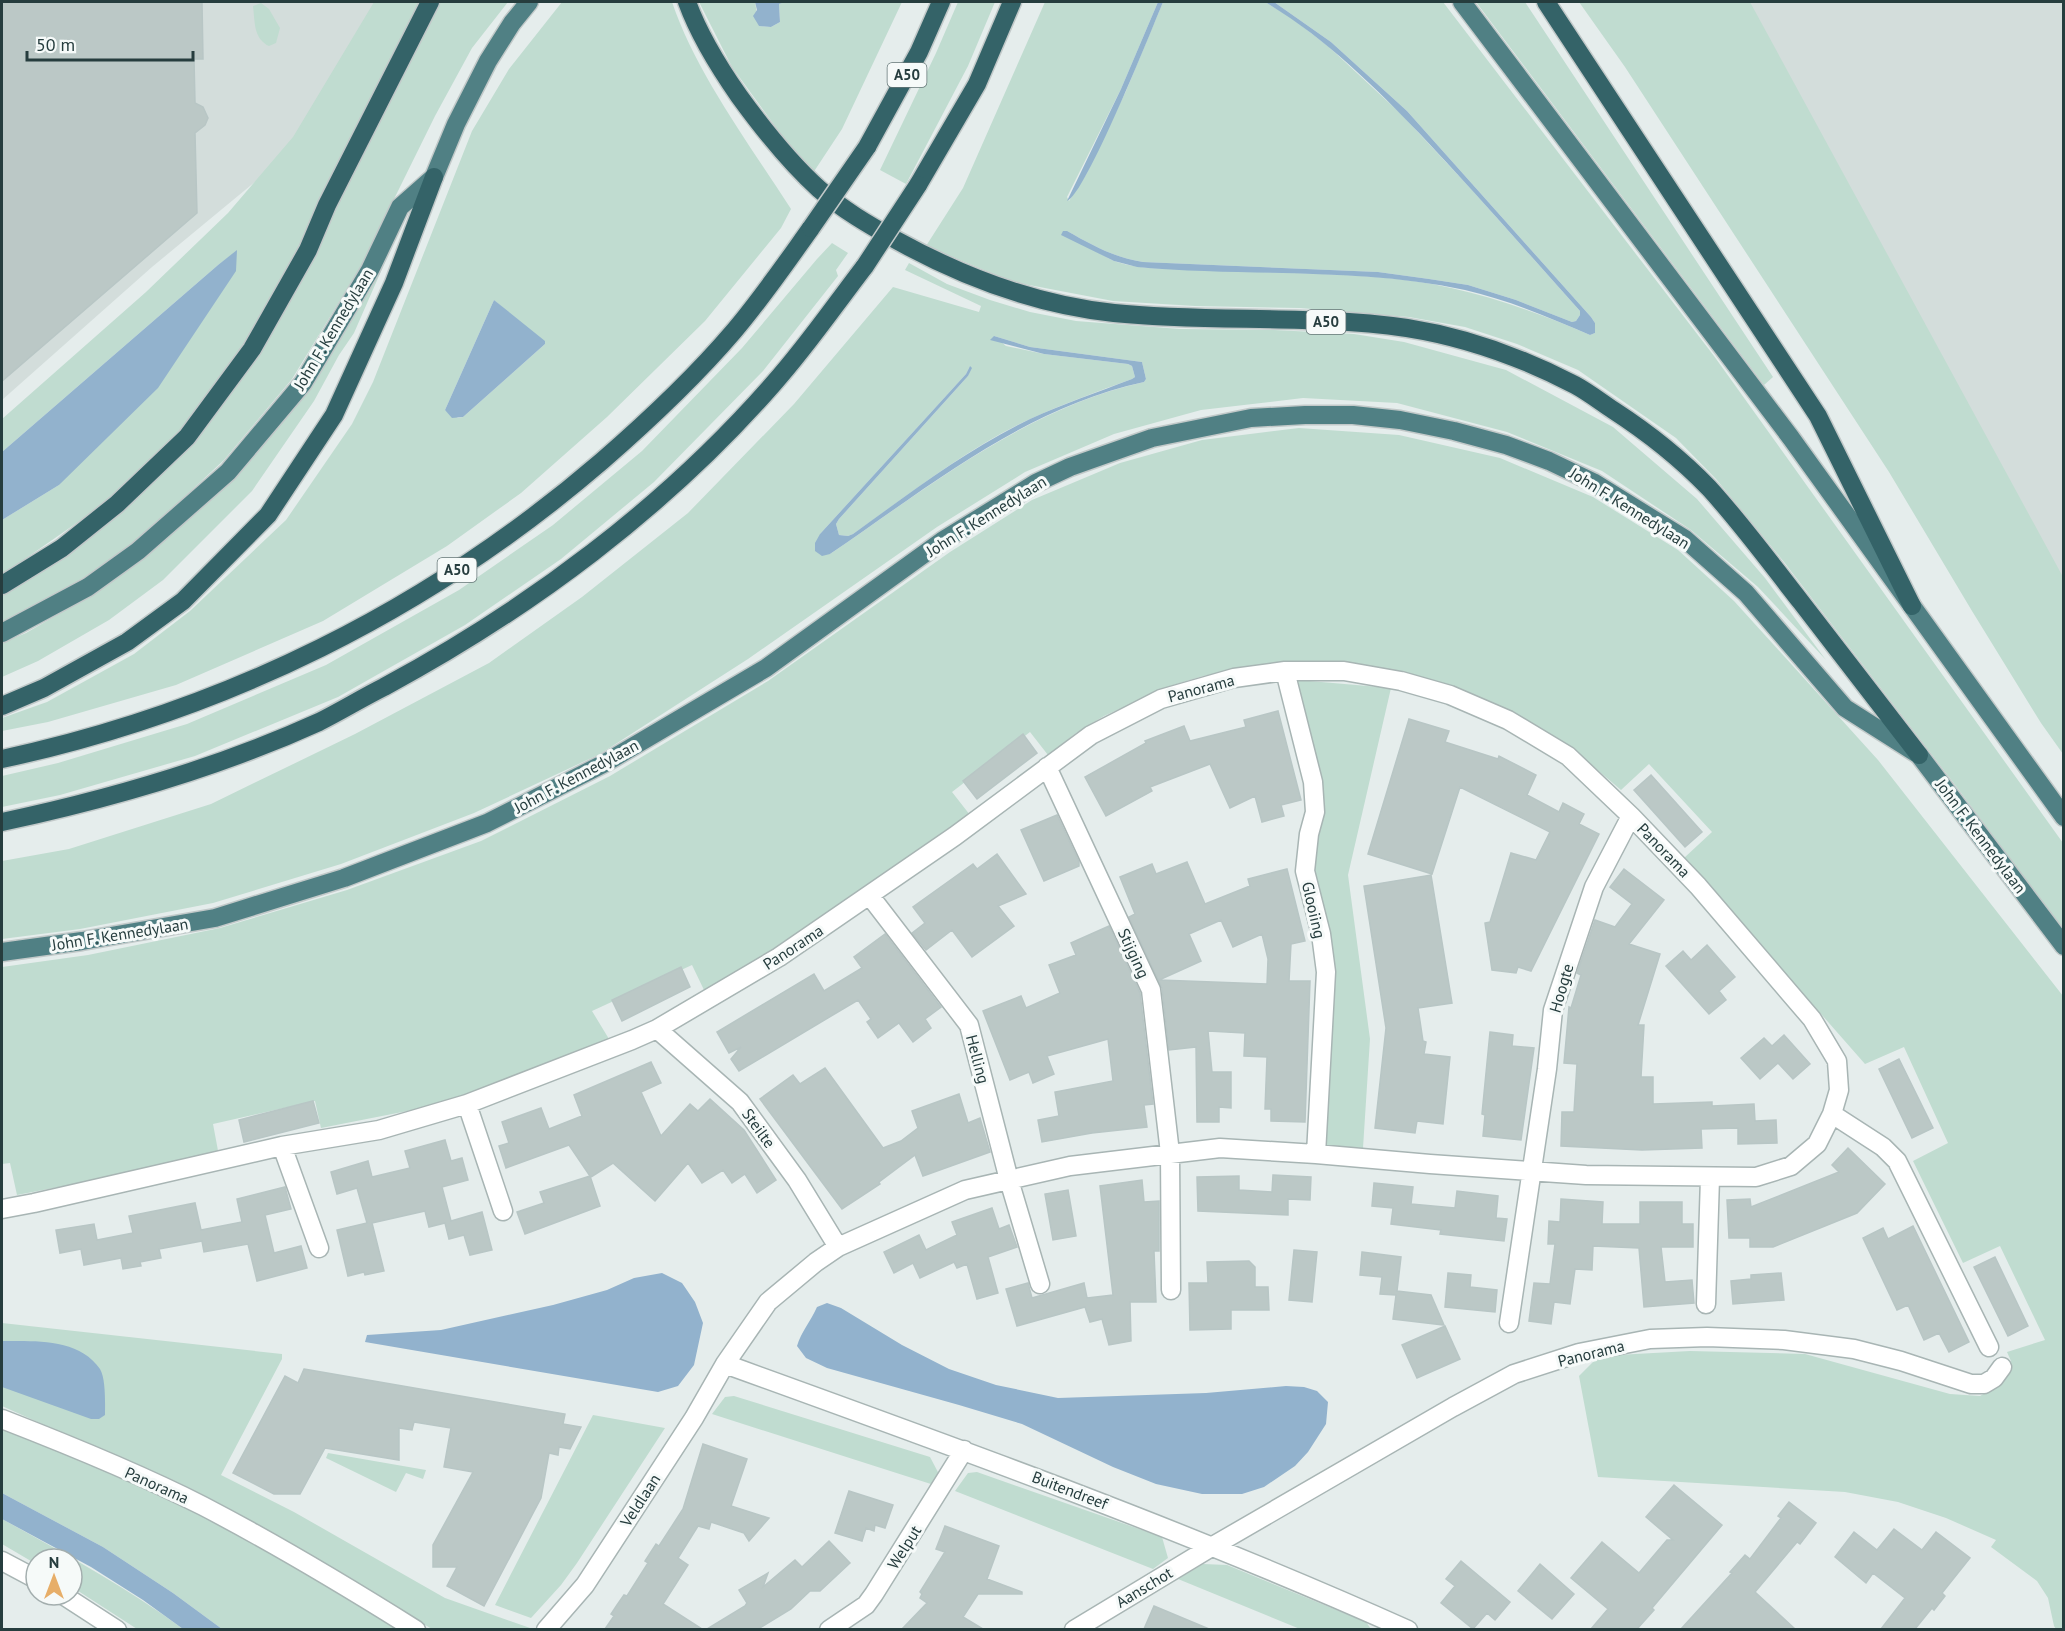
<svg xmlns="http://www.w3.org/2000/svg" width="2065" height="1631" font-family="'PT Sans',sans-serif">
<style>
.built{fill:#d3dddb}
.green{fill:#c0dcd0;fill-rule:evenodd}
.water{fill:#92b2cd}
.building{fill:#bbc8c6;stroke:#b8c6c5;stroke-width:1.5;fill-rule:evenodd}
.lines{fill:none;stroke-linecap:round;stroke-linejoin:round}
.minor-casing{stroke:#a8b5b4;stroke-width:21}
.trunk-casing{stroke:#c2c9c9;stroke-width:21}
.motorway-casing{stroke:#c2c9c9;stroke-width:21}
.minor{stroke:#fff;stroke-width:18}
.trunk{stroke:#508084;stroke-width:18}
.motorway{stroke:#346368;stroke-width:18}
.motorway-bridge-casing{stroke:#c2c9c9;stroke-width:21;stroke-linecap:butt}
.motorway-bridge{stroke:#346368;stroke-width:18}
.labels{text-anchor:middle;stroke-width:6;stroke-linejoin:round;paint-order:stroke}
.shield{fill:#f6faf9;stroke:#647676;stroke-width:1.5}
.shield-label{font-size:15px;font-weight:bold;fill:#263d3e}
.street-label{font-size:16px;fill:#263d3e;stroke:#f6faf9}
</style>
<rect width="100%" height="100%" fill="#e5edec"/>
<path class="built" d="M2,2h401l-37,88 -214,177 -150,133z
M1611,2h452v602z"/>
<path class="green" d="M374,2h49l-122,244 -52,92 -62,89 -76,72 -109,76v-55l57,-35 178,-234 -19,14 -216,187v-33l144,-127 82,-79 65,-76z
M437,2h71l-36,46 -37,68 -74,150 -69,113 -68,81 -84,78 -57,40 -81,46v-30l194,-158z
M562,2h110c24,71 78,143 119,207l-10,19 -76,93 -98,96 -86,76 -74,53 -124,75 -147,64 -128,37 -46,9v-13l45,-16 87,-48 56,-43 96,-91 66,-96 21,-42 99,-251 37,-62zM494,300l51,44 -82,73 -5,1 -13,-8z
M699,2h56l4,24 12,1 9,-5 -1,-18 6,-2h117l-60,127 -29,44 -17,-18 -64,-88z
M958,2h37l-27,64 -62,118 -26,-14 56,-117z
M1045,2h113l-37,87 -54,108 2,4 18,-28 39,-82 37,-89h102l24,14 40,31 72,67 70,75 109,122v4l-4,6 -4,1 -56,-22 -48,-15 -39,-6 -51,-7 -235,-10c-28,-4 -51,-17 -76,-31 15,10 33,25 50,31 24,8 48,6 72,7 62,4 125,3 187,8 75,5 145,28 214,58l5,-2v-10l-4,-6 -184,-206 -76,-69 -57,-40h169l271,354 349,487v87l-104,-140 -175,-228 -68,-83 -40,-41 -98,-68 -61,-26 -52,-17 -56,-10 -109,-9 -105,-2 -82,-5 -100,-19 -87,-36 37,-58z
M1476,2h49l248,375 -9,8z
M1579,2h171l313,575v177l-22,-31 -69,-112 -83,-139 -264,-405z
M261,3l8,6 11,19 -4,15 -7,3c-16,-8 -14,-25 -16,-40z
M413,198l-59,135 -15,22 -25,46 -62,90 -89,89 -54,40 -71,41 -36,16v-34l24,-10 69,-40 55,-39 90,-81 68,-86z
M832,243l16,10 -12,17 2,6 -75,95 -109,111 -93,77 -96,66 -127,72 -143,59 -135,39 -58,12v-31l56,-13 129,-39 139,-59 133,-75 94,-65 89,-74 100,-103 75,-89z
M909,263l38,21 43,16 40,12 46,9 104,8 94,1 80,4 50,8 102,28 107,57 84,72 68,79 61,82 -68,-73 -67,-57 -89,-59 -95,-39 -110,-29 -94,-5 -102,12 -87,24 -89,38 -88,55 -189,132 -148,95 -126,59 -133,51 -128,39 -133,26 -78,10v-78l67,-12 142,-45 144,-70 134,-71 93,-66 106,-84 106,-109 99,-117 86,25 2,-6 -76,-36zM994,336l36,11 112,15 4,17 -2,3c-120,27 -215,105 -314,172l-10,-20 146,-160 4,-8 -2,10 -129,143 -3,5 3,11 9,1 5,-2c55,-39 116,-87 177,-115 33,-15 68,-28 102,-40l3,-2 -3,-11 -4,-2 -84,-10 -38,-8z
M1299,428l100,7 101,23 93,39 85,53 56,51 144,159 185,236v633h-7l-2,-3 -6,-28 -11,-17 -46,-34 5,-7 -50,-22 -48,-16 -53,-10 -247,-15 -19,-101 20,-20 91,-5 115,3 145,40 30,2 16,-9 8,-7 7,-19 -4,-9 38,-12 -45,-94 -37,17 -50,-102 35,-18 -44,-96 -39,17 -181,-206 28,-26 -63,-68 -28,26 -27,-23 -32,-24 -150,-67 -182,-5 -27,5 -33,10 -66,30 -28,17 -28,22 -18,-23 -78,60 18,23 -161,114 -58,35 -47,26 -12,-25 -100,46 17,28 -72,31 -94,34 -122,24 -6,-27 -102,23 6,32 -202,39 -7,-32 -8,1v-197l86,-12 132,-27 127,-38 134,-49 129,-65 158,-95 182,-129 82,-52 88,-37 82,-23z
M1298,680l93,8 -43,187 22,164 -7,109 -39,-3 11,-175 -23,-101 10,-61z
M2,1323l280,31v5l-61,116 73,37 151,86 88,31h-101l-97,-58 -171,-92 -162,-73z
M734,1396l196,61 10,19 -6,9 -222,-71 13,-17z
M593,1415l72,13 -88,135 -16,22 -30,33 -36,-13z
M2,1427l85,35 141,66 171,101h-177l-49,-36 -70,-46 -101,-54z
M328,1453l98,17 -3,9 -17,-6 -10,19 -70,-34z
M977,1472l185,65 6,21 -15,11 -198,-78 13,-18z
M2,1519c62,34 124,68 181,110h-46l-65,-42v-28h-36v5l-34,-20z
M1203,1564l24,1 139,57 5,7h-71l-122,-50z"/>
<path class="water" d="M755,2h30l-6,2 1,18 -9,5 -12,-1 -6,-10 4,-6z
M1158,2h5c-11,27 -78,194 -96,199l54,-112z
M1265,2h9l57,40 76,69 184,206 4,6v10l-5,2c-40,-17 -81,-35 -125,-45 -108,-23 -218,-13 -328,-23l-23,-6 -53,-26 2,-4h4c25,14 48,27 76,31l235,10 51,7 39,6 48,15 56,22 4,-1 4,-6v-4c-53,-59 -105,-119 -159,-176 -48,-50 -97,-98 -156,-133z
M237,250l-1,21 -78,117 -99,97 -57,35v-68l216,-187z
M494,300l51,41v3l-82,73 -11,1 -7,-8z
M994,336l36,11 112,15 4,17 -2,3c-120,26 -215,105 -314,172l-8,2 -7,-5v-8l5,-9 146,-160 4,-8 2,2 -4,8 -129,143 -3,5 3,11 9,1 5,-2c57,-41 114,-85 177,-115 33,-15 68,-27 102,-40l3,-2 -3,-11 -4,-2 -84,-10 -54,-14z
M662,1273l20,10 13,19 8,21 -9,42 -16,21 -20,6 -293,-50 2,-7 74,-5 112,-25 54,-15 27,-12z
M827,1303l14,5 61,37 47,24 47,16 62,13 148,-5 80,-7 18,1 13,4 11,11 -2,22 -18,28 -13,14 -31,21 -22,7h-40l-46,-10 -43,-17 -91,-43 -63,-19 -132,-37 -21,-10 -9,-12c4,-14 14,-25 20,-39z
M2,1341c32,0 77,-3 98,28 6,10 5,35 5,46l-6,4h-8l-89,-32z
M2,1493l101,54 70,46 49,36h-39l-40,-29 -52,-33 -89,-48z"/>
<path class="building" d="M2,2h200l1,57h-9l1,44 8,4 5,11 -3,7 -10,8 2,80 -195,168z
M1278,711l23,89 -20,5 3,11 -22,6 -7,-26 -25,12 -20,-44 -60,23 2,4 -46,25 -21,-39 61,-34 -1,-2 39,-15 6,15 56,-14 -2,-7z
M1409,719l40,12 -4,11 53,17 1,-3 37,19 -9,20 32,17 4,-9 21,11 -5,10 20,10 -68,137 -13,-4 -2,6 -24,-3 -7,-47 5,-1 21,-69 25,7 14,-28 -90,-45 -28,87 -64,-20z
M1023,734l14,19 -60,46 -14,-18z
M1651,775l51,57 -17,15 -51,-57z
M1057,815l22,47v4l-35,15 -23,-51z
M997,854l29,40 -28,12 16,20 -42,31 -20,-27 -26,20 -14,-17 13,-10 -12,-16 60,-43 4,5z
M1187,862l18,42 45,-18 -2,-7 39,-10 18,72 -14,3 -2,37h21l-5,141 -34,-1v-12h-6l2,-52 -23,-1 1,-23 -37,-2 4,41h19v36l-12,-1v15h-22l-1,-75 -27,3 -7,-62 -33,-71 6,-3 -15,-37 32,-13 4,10zM1221,920l12,27 29,-13 6,25 -1,25 -108,-4 42,-19 -12,-27z
M1624,869l40,31 -35,44 31,10 -22,71h6l-3,52h12v27l59,-2v4l42,-2 1,17 21,-1 1,23 -39,1v-16l-37,1 1,19 -60,2 -81,-4 1,-34h12l3,-48 -13,-1 5,-56 2,1 10,-33 -4,-2 18,-53 20,7 17,-23 -22,-17z
M1431,875l21,128 -34,5 5,33 3,1 -2,12 26,3 -7,67 -26,-3 -2,12 -40,-5 11,-100 -22,-142z
M1109,926l31,67 13,111 -9,1 3,22 -55,6 -50,9 -4,-22 21,-4 -4,-24 58,-11 -5,-42 -61,17 7,18 -21,9 -4,-11 -19,8 -27,-69 38,-15 5,12 34,-15 -11,-28 27,-10 -5,-12z
M885,934l56,73 -16,12 6,9 -18,14 -14,-19 -21,15 -11,-16 4,-3 -13,-19 -119,71 -8,-12 10,-12 -12,6 -12,-21 97,-58 10,17 38,-23 -8,-11z
M1707,945l28,32 -16,14 7,9 -17,14 -43,-48 17,-15 8,9z
M681,967l9,20 -68,34 -10,-21z
M1490,1032l23,3 -1,11 22,2 -13,92 -38,-4 2,-21 -3,-1z
M1784,1035l26,29 -17,15 -15,-16 -18,16 -19,-21 23,-20 8,8z
M1899,1059l34,69 -21,10 -33,-69z
M651,1062l10,21 -20,9 20,44 29,-32 8,7 12,-12 34,31 32,50 -19,13 -12,-19 -13,9 -9,-13 -21,13 -14,-20 -33,38 -42,-38 -22,14 -1,-1 10,30 -75,28 -8,-22 27,-9 -4,-11 50,-16 -21,-31 -63,23 -7,-22 10,-3 -7,-21 39,-14 8,21 33,-13 -8,-21z
M825,1068l58,80 18,-7 17,-13 -6,-17 47,-17 9,29 12,-5 10,34 -67,24 -8,-21 -36,27 1,2 -38,25 -82,-110 33,-24 7,9z
M313,1101l6,22 -75,19 -5,-22z
M445,1140l6,21 11,-3 6,22 -26,7 9,34 31,-9 10,38 -22,5 -6,-20 -15,4 -4,-16 -16,4 -4,-16 -53,12 12,48 -19,4 -1,-3 -16,4 -11,-46 30,-7 -10,-35 -20,6 -6,-22 37,-11 4,16 38,-9 -5,-17z
M1848,1148l37,36 -28,29 -84,34h-23v-9h-21l-2,-38 23,-1 1,8 88,-35 -7,-7z
M1273,1175l38,2 -1,23 -22,-1v16l-90,-4 -1,-34 42,-1v14l33,2z
M1142,1180l2,22 15,-1v50h-5l2,51h-26l1,39 -22,4 -7,-26 -12,3 -5,-15 -68,19 -11,-37 22,-6 4,15 52,-15 3,15 26,-3 -13,-109z
M1374,1183l39,4 -2,17 44,4 2,-17 41,5 -2,22 11,1 -3,22 -64,-7 1,-4 -50,-6 2,-16 -21,-2z
M285,1187l6,22 -26,6 9,38 27,-7 6,22 -50,13 -9,-37 -44,8 -2,-11 -43,8 2,9 -21,4 1,4 -18,3 -2,-11 -37,7 -3,-16 -21,4 -4,-23 38,-6 3,16 36,-7 -4,-17 66,-13 6,27 41,-8 -5,-23z
M1068,1190l8,46 -23,4 -8,-46z
M1561,1199l42,3 -1,22h38v-22h42v22h11v23h-32l4,35 27,-2 2,23 -50,4 -5,-59 -46,-2 -1,24 -17,-1 -5,35 -16,-2 -3,22 -22,-3 5,-38 16,1 5,-40h-7l1,-23 11,1z
M992,1208l7,21 10,-4 8,22 -29,10 10,36 -21,6 -10,-35 -10,4 -3,-6 -34,16 -7,-15 -19,10 -10,-21 35,-17 7,15 31,-15 -5,-13z
M1913,1226l56,116 -20,10 -10,-19 -15,7 -16,-35 -11,5 -34,-72 20,-10 5,11z
M1294,1250l23,2 -5,50 -23,-2z
M1362,1252l39,5 -4,34 34,4 13,30 -51,-6 3,-24 -16,-1 2,-17 -22,-2z
M1995,1257l33,69 -20,10 -34,-69z
M1249,1261l6,6v20h13l1,23h-38v19l-41,1 -1,-47h19l-1,-21z
M1448,1273l23,2 -1,12 27,3 -2,22 -50,-5z
M1781,1273l3,27 -51,4 -2,-23 20,-2v-4z
M1445,1326l15,33 -43,19 -15,-33z
M304,1369l261,45 -2,10 18,3 -11,22 -11,-2 -1,8 -9,-2 -8,45 -57,108 -37,-20 10,-19h-24v-22l40,-73 -29,-5 7,-39 -37,-6 -2,8 -13,-2v32l-74,-12 -25,46h-26l-41,-21 52,-97 13,7z
M703,1444l44,15 -16,47 38,12 -20,23 -5,-8 -33,-11 -2,7 -11,-3 -20,32 10,7 -25,39 39,25h-97l9,-13 -3,-2 6,-9 7,-10 3,1 21,-33 -3,-2 11,-17 3,2 24,-37z
M1674,1485l48,40 -70,83 2,2 -17,19h-46l17,-20 -37,-31 31,-36 37,31 28,-33h6l-27,-23z
M849,1491l44,14 -8,23 -10,-3 -1,6 -8,-3 -4,13 -27,-8z
M1789,1502l27,21 -16,21 -3,-2 -42,50 40,37h-114l51,-56 -2,-1 15,-17 5,4 31,-41 -3,-2z
M945,1526l54,20 -12,33 35,13v2h-44l-15,23 20,12h-81l25,-26 -7,-5 2,-4 -2,-2 25,-40 -9,-3z
M1894,1529l28,21 14,-18 34,26 -28,35 3,3 -11,14 -2,-2 -17,21h-34l24,-31 -32,-25 -7,10 -31,-26 19,-25 23,18z
M829,1541l21,22 -30,28h-10l-19,18 -33,20h-51l38,-23 2,-3 -8,-13 29,-17 -5,14 32,-27 7,7z
M1461,1561l49,41 -15,18 -8,-7 -14,16 -32,-26 14,-17 -9,-7z
M1540,1564l34,30 -22,25 -34,-28z
M1154,1606l55,23h-65z"/>
<g class="lines">
<defs>
<path id="minor" d="M1285,671l28,111 2,30 -6,22 -4,37 16,63 5,38 -10,182
M1047,767l104,223 19,163 1,137
M870,896l99,129 40,155 31,104
M657,1029l83,73 57,78 41,67
M467,1104l36,107
M1832,1114l51,33 14,14 92,186
M282,1146l37,102
M2,1209l32,-6 248,-57 97,-16 88,-26 165,-64 25,-11 122,-72 176,-121 136,-101 70,-36 73,-21 51,-7h59l57,10 49,14 58,25 60,36 63,60 67,70 114,133 25,42 2,29 -7,24 -15,30 -26,22 -35,11 -170,-2 -156,-11 -114,-10 -96,-6 -150,18 -105,24 -127,57 -22,15 -48,40 -43,62 -31,54 -109,167 -39,45
M1706,1304l4,-126
M1509,1323l38,-254 6,-59 41,-123 37,-71
M725,1364c230,83 460,166 683,266
M2,1419c67,26 136,54 201,87 73,38 143,80 213,124
M2,1561l34,18
M63,1595l54,35
M829,1630l37,-25 8,-11 90,-144
M1074,1630l139,-84 240,-139 61,-33 65,-21 71,-14 57,-2 77,3 70,9 47,12 70,23h13l10,-6 8,-11"/>
<path id="trunk" d="M1462,2l329,436 273,379
M2,633l86,-46 50,-36 90,-79 75,-89 67,-113 30,-63 34,-30 22,-53 32,-63 24,-38 17,-21
M2,952l80,-11 133,-23 129,-40 143,-55 118,-60 161,-95 176,-127 94,-58 34,-16 82,-29 99,-20 54,-3h48l47,5 54,11 52,14 43,16 44,21 92,57 61,54 99,115 74,47 145,191"/>
<path id="motorway" d="M687,2c12,33 31,64 52,94 24,33 50,66 80,93 24,21 50,36 77,51 69,38 140,65 218,73 97,10 196,1 293,15 57,9 116,30 168,57 13,7 26,17 38,25 34,22 68,49 96,78 33,36 62,76 92,114 39,51 79,102 118,153
M1546,2l272,414 94,190
M867,147l52,-95 22,-50
M918,185l59,-101 35,-82
M2,585l60,-37 55,-44 70,-67 65,-88 56,-99 19,-45 103,-203
M2,706l42,-18 83,-46 56,-41 85,-86 66,-100 60,-132 40,-106
M2,759c223,-48 427,-149 600,-298 46,-40 92,-83 132,-130 28,-33 52,-68 77,-103
M2,822c108,-23 216,-54 317,-100 22,-11 43,-24 65,-35 145,-78 282,-180 390,-304 33,-37 61,-78 91,-117"/>
</defs>
<use href="#minor" class="minor-casing"/>
<use href="#trunk" class="trunk-casing"/>
<use href="#motorway" class="motorway-casing"/>
<use href="#minor" class="minor"/>
<use href="#trunk" class="trunk"/>
<use href="#motorway" class="motorway"/>
<defs>
<path id="motorway-bridge" d="M811,228l56,-81
M865,266l53,-81"/>
</defs>
<use href="#motorway-bridge" class="motorway-bridge-casing"/>
<use href="#motorway-bridge" class="motorway-bridge"/>
</g>
<g class="labels">
<g class="shield">
<rect x="887.5" y="63" width="39" height="24" rx="4.5"/>
<rect x="1306.5" y="310" width="39" height="24" rx="4.5"/>
<rect x="437.5" y="558" width="39" height="24" rx="4.5"/>
</g>
<g class="shield-label">
<text x="907" y="80">A50</text>
<text x="1326" y="327">A50</text>
<text x="457" y="575">A50</text>
</g>
<g class="street-label">
<text transform="translate(333 329) rotate(-59)" y="6">John F. Kennedylaan</text>
<text transform="translate(1630 508) rotate(32)" y="6">John F. Kennedylaan</text>
<text transform="translate(986 516) rotate(-32)" y="6">John F. Kennedylaan</text>
<text transform="translate(1201 688) rotate(-15)" y="6">Panorama</text>
<text transform="translate(576 776) rotate(-28)" y="6">John F. Kennedylaan</text>
<text transform="translate(1981 836) rotate(53)" y="6">John F. Kennedylaan</text>
<text transform="translate(1664 850) rotate(46)" y="6">Panorama</text>
<text transform="translate(1314 910) rotate(77)" y="6">Glooiing</text>
<text transform="translate(120 934) rotate(-9)" y="6">John F. Kennedylaan</text>
<text transform="translate(793 947) rotate(-33)" y="6">Panorama</text>
<text transform="translate(1134 953) rotate(65)" y="6">Stijging</text>
<text transform="translate(1561 988) rotate(-74)" y="6">Hoogte</text>
<text transform="translate(978 1059) rotate(75)" y="6">Helling</text>
<text transform="translate(759 1128) rotate(54)" y="6">Steilte</text>
<text transform="translate(1591 1353) rotate(-14)" y="6">Panorama</text>
<text transform="translate(157 1485) rotate(24)" y="6">Panorama</text>
<text transform="translate(1070 1490) rotate(21)" y="6">Buitendreef</text>
<text transform="translate(640 1500) rotate(-57)" y="6">Veldlaan</text>
<text transform="translate(904 1547) rotate(-58)" y="6">Welput</text>
<text transform="translate(1144 1587) rotate(-31)" y="6">Aanschot</text>
</g>
</g>
<rect width="2065" height="1631" fill="none" stroke="#263d3e" stroke-width="6"/>
<g transform="translate(54 1577)"><circle r="28" fill="#f6faf9" stroke="#a3aeae" stroke-width="1.5"/>
<path d="M0-4.5L10 22L0 15L-10 22Z" fill="#e7ae69"/>
<text y="-9" font-size="16" font-weight="bold" text-anchor="middle" fill="#263d3e">N</text>
</g>
<path d="M27 51v9h166v-9" fill="none" stroke="#263d3e" stroke-width="3"/>
<text x="36" y="51" font-size="18" fill="#263d3e" stroke="#f6faf9" stroke-width="4.5" paint-order="stroke">50 m</text>
</svg>
